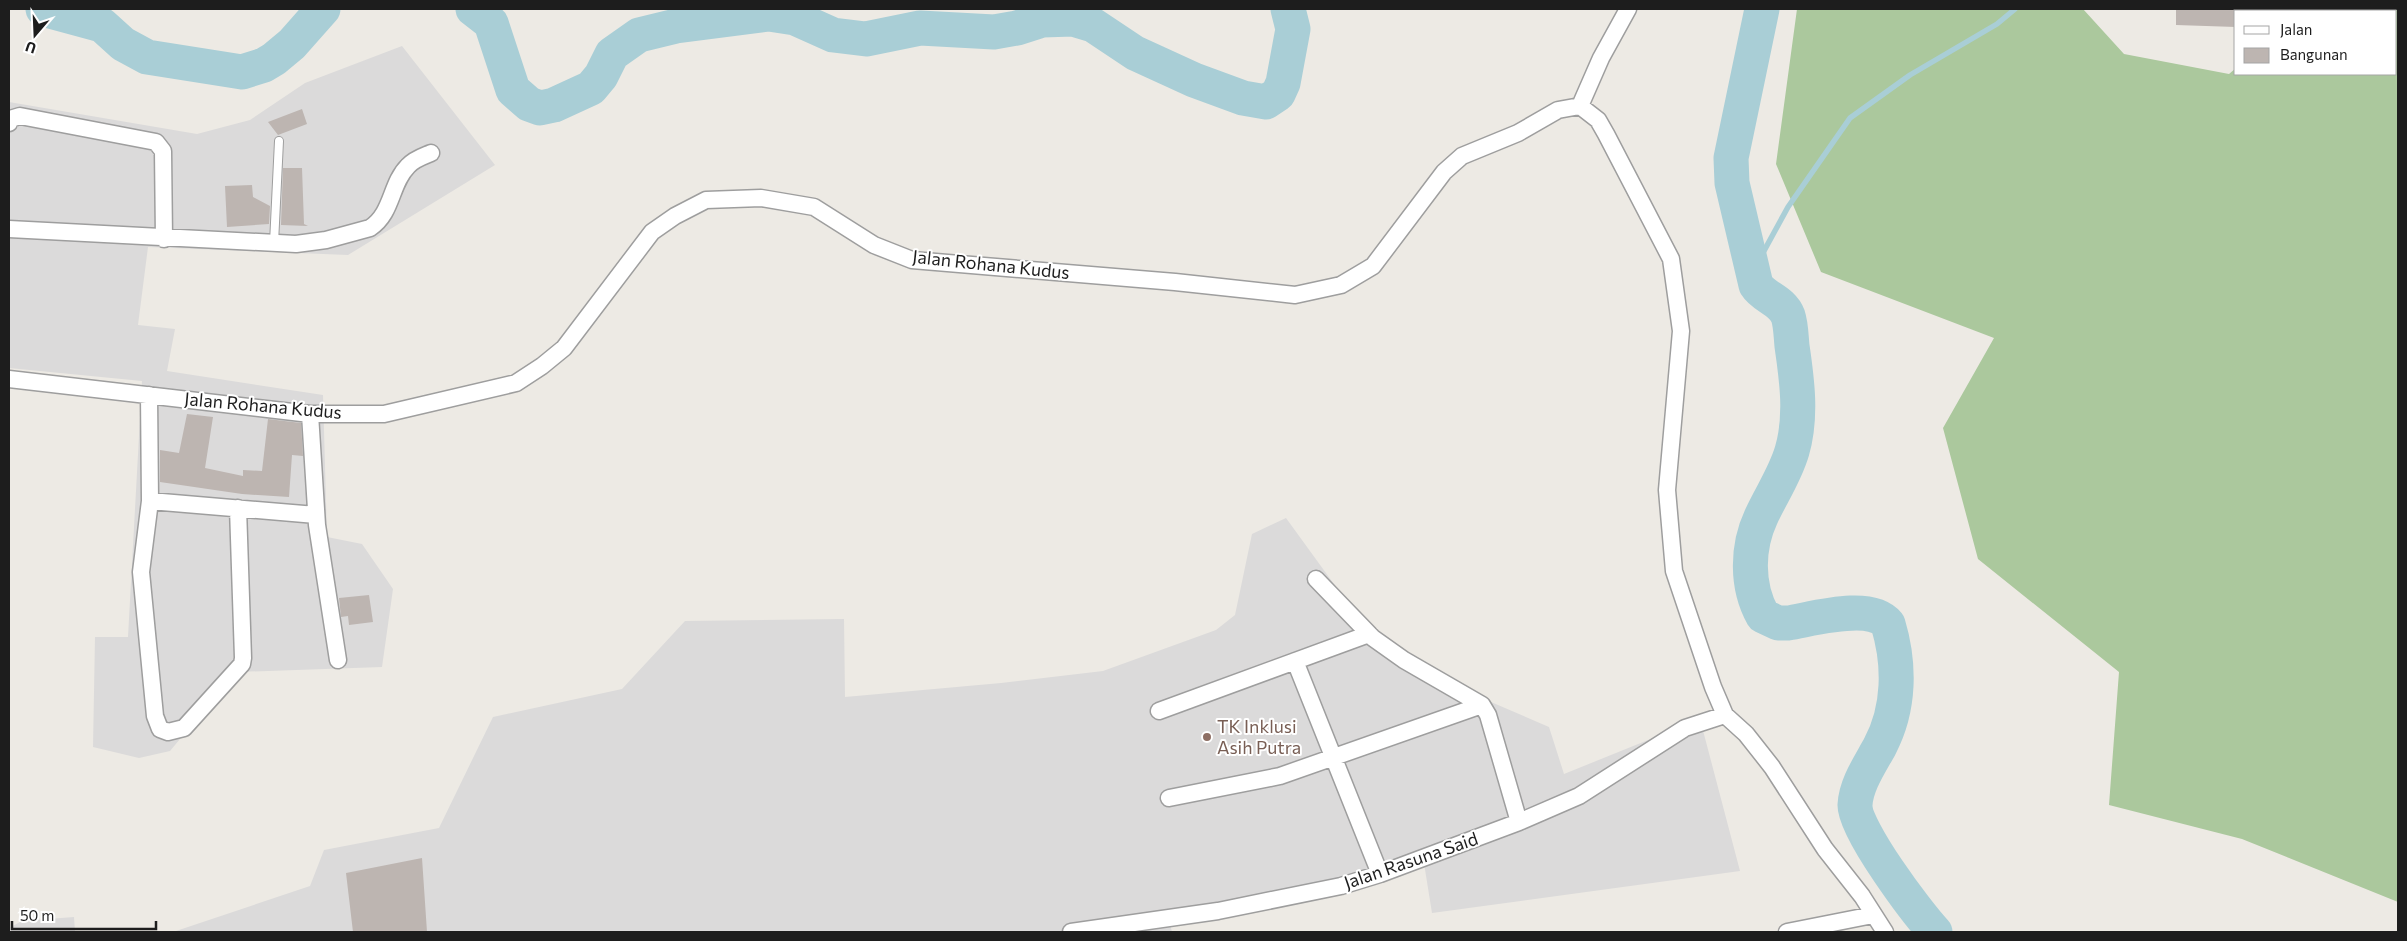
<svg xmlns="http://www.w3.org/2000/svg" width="2407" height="941" font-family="Commissioner,sans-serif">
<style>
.residential{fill:#dbdada}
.forest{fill:#abc89d}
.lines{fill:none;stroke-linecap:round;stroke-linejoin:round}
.stream{stroke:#a9ced6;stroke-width:5.5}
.river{stroke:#a9ced6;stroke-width:35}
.building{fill:#bdb5b1}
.lane-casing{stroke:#9e9e9e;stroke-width:10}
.street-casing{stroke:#9e9e9e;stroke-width:19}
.lane{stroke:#fff;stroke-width:8}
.street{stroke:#fff;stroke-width:16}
.education-dot{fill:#8d6e63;stroke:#fff;stroke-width:2}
.labels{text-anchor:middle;stroke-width:4;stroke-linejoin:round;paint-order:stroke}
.street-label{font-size:18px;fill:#1d1d1d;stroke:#fff}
.education-label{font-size:18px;fill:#785e54;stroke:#fff;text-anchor:start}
</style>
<rect width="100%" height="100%" fill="#edeae4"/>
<path class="residential" d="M402,46l93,119 -147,90 -200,-8 -10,78 37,4 -8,42 156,24 4,142 35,7 31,45 -11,78 -146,5 -66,79 -31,7 -46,-11 2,-110h33l14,-256 -133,-13v-266l188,32 53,-14 55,-37z
M1286,518l53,73 39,41 92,61 79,34 15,47 136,-55 40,152 -308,42 -9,-56 -107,36 -147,27 3,12h-999l137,-46 14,-36 115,-22 54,-111 129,-28 63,-68 159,-2 1,78 156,-14 102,-12 113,-41 19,-15 17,-81z
M74,917l1,15h-66v-4l13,-7z"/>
<path class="forest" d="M1797,9h286l41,45 105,20 7,-6v6h160v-63h-98l2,-2h98v893l-156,-63 -133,-34 10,-133 -141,-113 -35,-131 51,-90 -173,-66 -45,-108z"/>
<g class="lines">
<path class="stream" d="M1753,271l35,-64 62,-89 60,-43 87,-51 18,-15"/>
<path class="river" d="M43,9l59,16 21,19 24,13 95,15 22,-7 10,-6 18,-15 31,-35
M473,9l18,14 22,67 16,14 11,4 14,-3 37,-17 10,-12 11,-22 27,-19 37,-9 93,-12 26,4 38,17 33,4 54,-11 74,4 23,-4 25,-8 31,-1 20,6 42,28 59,27 49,18 23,4 12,-8 5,-11 10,-54 -5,-20
M1762,9l-31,149 1,25 24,102c8,13 26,15 32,31 3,9 3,20 4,30 5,34 10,71 0,105 -7,24 -21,44 -31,66 -14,30 -15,69 2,99l15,7h10c25,-4 82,-21 100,1 12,40 12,84 -8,122 -9,17 -24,38 -25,59 -1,24 62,108 80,127"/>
</g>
<path class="building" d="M2176,9h60v18l-60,-2z
M302,109l5,15 -29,11 -10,-13z
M283,168h19l2,56 4,2 -27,-1z
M252,185l1,12 17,9 -1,18 -42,3 -2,-41z
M187,414l26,3 -8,51 38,8v-6l19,1 6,-52 33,4 2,33 -11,-1 -3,42 -47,-3 -82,-12v-32l19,3z
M369,595l4,27 -24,3 -1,-9 -7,1 -2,-19z
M422,858l5,74h-74l-7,-59z"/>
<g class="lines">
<defs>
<path id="lane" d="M274,243l5,-102"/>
<path id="street" d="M1580,106l18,14 8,14 65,125 10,72 -14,159 7,81 39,116 12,28 21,19 26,33 53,82 37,47 23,36
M1580,106l21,-48 27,-49
M9,123l1,-4 10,-3 136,26 7,9 1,88
M9,229l287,15 30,-4 44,-12c23,-15 20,-44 38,-62 6,-7 16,-10 23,-13
M9,379l301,35h74l132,-31 26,-17 22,-18 88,-116 23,-16 31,-16 55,-2 53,9 60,38 38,15 263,22 120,13 46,-10 32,-19 71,-94 18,-16 56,-23 40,-23 22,-4
M149,395l1,106 -9,71 14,144 5,13 8,3 16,-4 58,-64 1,-6 -5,-150
M310,414l7,111 21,135
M150,501l166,14
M1316,579l57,59 31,22 78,45 6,10 31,107
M1295,661l85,213
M1159,711l210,-77
M1169,798l111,-22 202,-71
M1071,932l147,-21 123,-25 39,-12 139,-52 60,-26 106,-68 40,-13
M1787,932l86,-17"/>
</defs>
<use href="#lane" class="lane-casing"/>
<use href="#street" class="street-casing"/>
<use href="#lane" class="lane"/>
<use href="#street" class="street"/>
</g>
<circle class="education-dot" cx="1207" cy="737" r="5"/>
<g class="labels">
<g class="street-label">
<text transform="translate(991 265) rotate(6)" y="6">Jalan Rohana Kudus</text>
<text transform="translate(263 406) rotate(5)" y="6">Jalan Rohana Kudus</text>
<text transform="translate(1411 861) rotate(-19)" y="6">Jalan Rasuna Said</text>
</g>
<g class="education-label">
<text x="1217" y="733">TK Inklusi<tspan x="1217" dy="21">Asih Putra</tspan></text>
</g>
</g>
<rect width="2407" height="941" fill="none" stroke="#1d1d1d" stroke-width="20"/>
<rect x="2234" y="10" width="162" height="65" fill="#ffffff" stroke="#a5a5a5"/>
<rect x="2244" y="26" width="25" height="8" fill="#ffffff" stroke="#a5a5a5"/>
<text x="2280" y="35" font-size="15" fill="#1d1d1d">Jalan</text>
<rect x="2244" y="48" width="25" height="15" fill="#bdb5b1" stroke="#a5a5a5"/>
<text x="2280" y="60" font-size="15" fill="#1d1d1d">Bangunan</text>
<g transform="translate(35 35) rotate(199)" stroke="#ffffff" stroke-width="4" paint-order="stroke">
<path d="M0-4L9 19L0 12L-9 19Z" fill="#1d1d1d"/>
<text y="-8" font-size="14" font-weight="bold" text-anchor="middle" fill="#1d1d1d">U</text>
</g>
<path d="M12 921v8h144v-8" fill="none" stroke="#1d1d1d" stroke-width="2.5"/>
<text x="20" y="921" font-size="15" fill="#1d1d1d" stroke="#ffffff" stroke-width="4" paint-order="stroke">50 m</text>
</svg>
